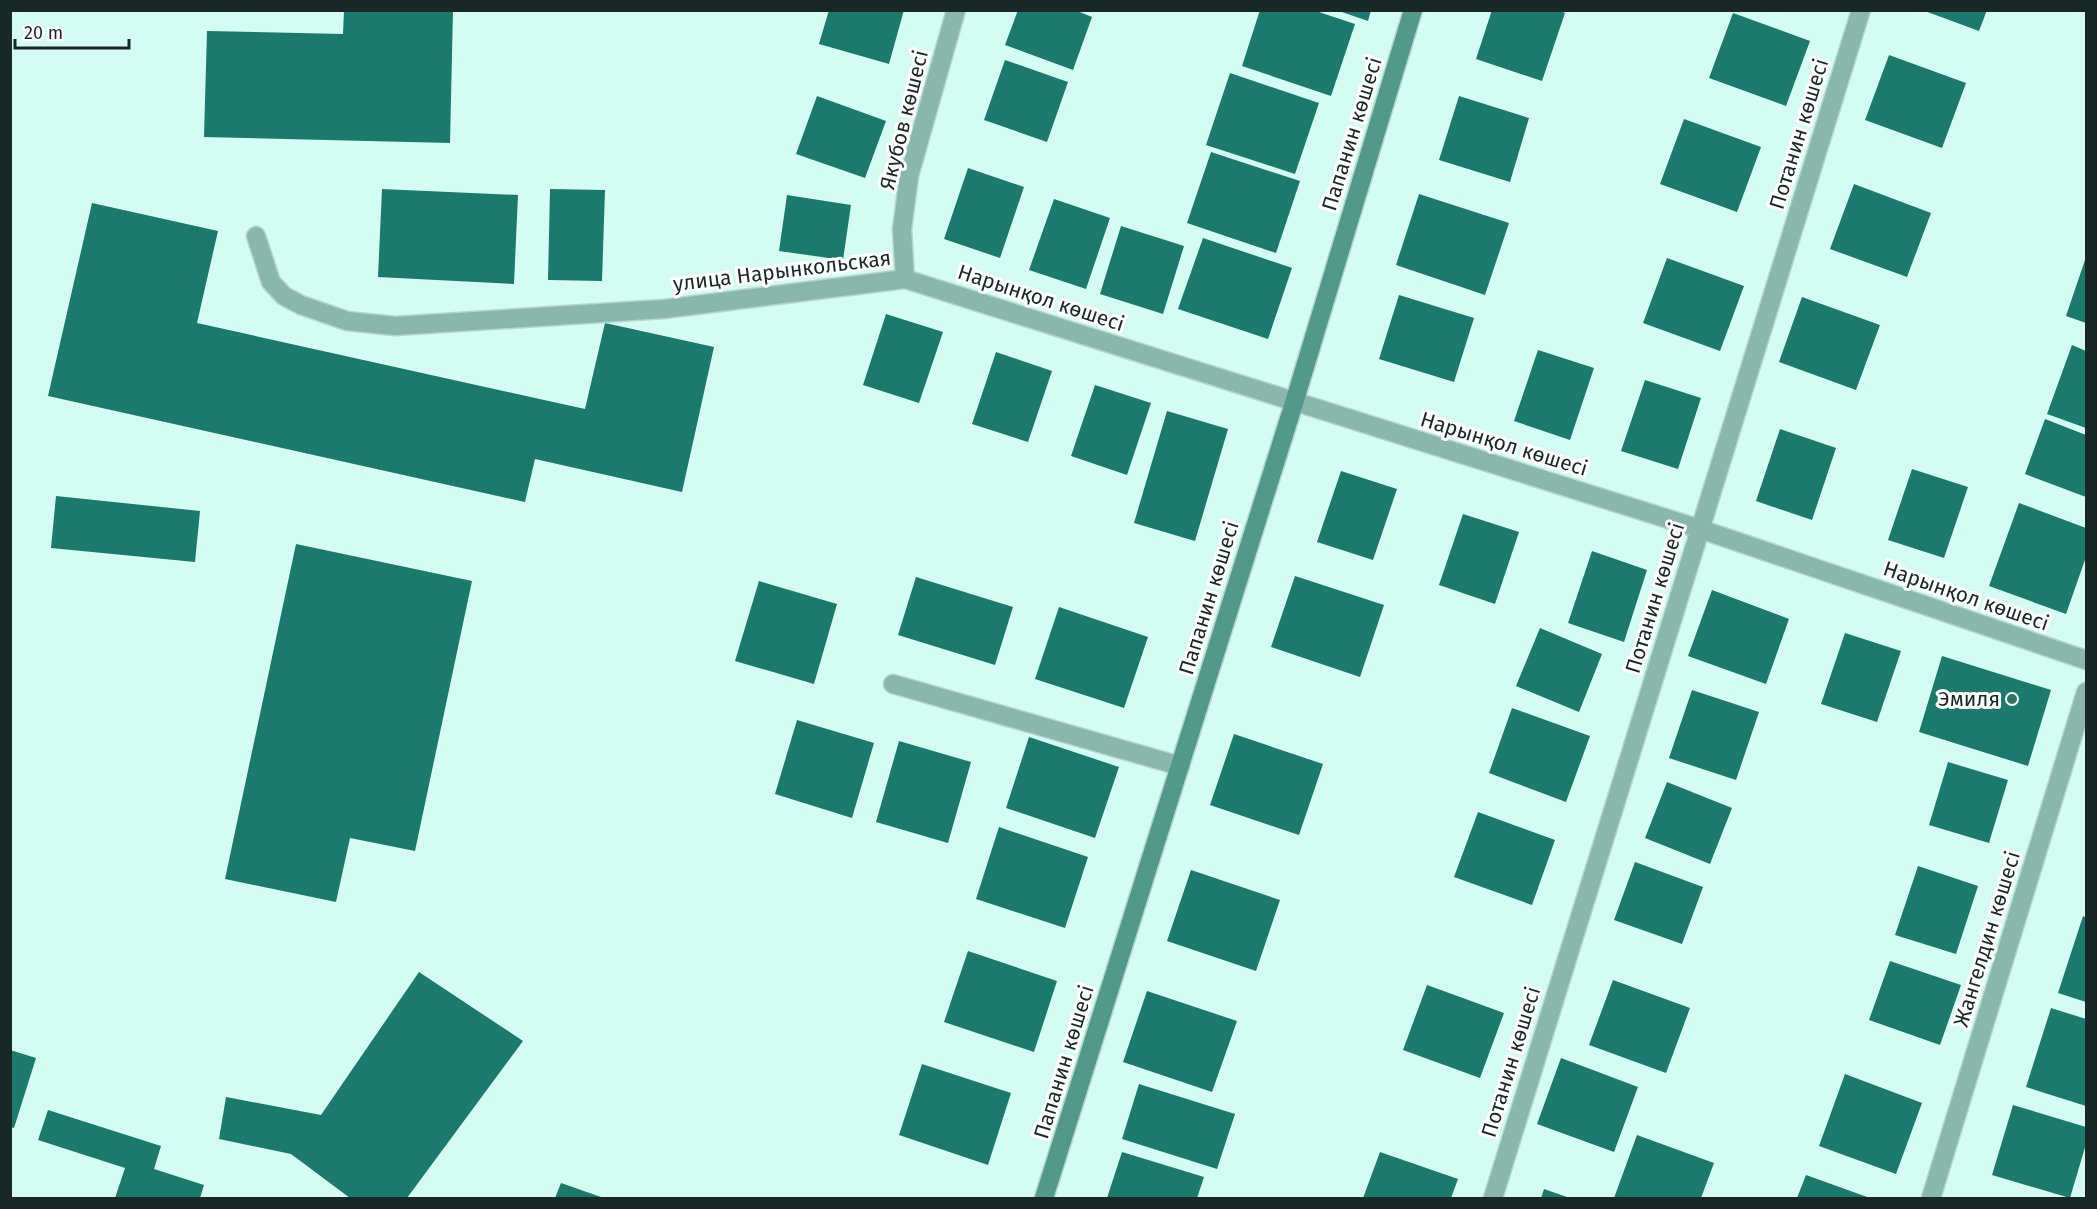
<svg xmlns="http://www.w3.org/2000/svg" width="2097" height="1209" font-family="'Fira Sans',sans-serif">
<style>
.building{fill:#1b7a6b}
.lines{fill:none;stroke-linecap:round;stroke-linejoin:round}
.lane-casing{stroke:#b3d6cd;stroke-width:21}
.street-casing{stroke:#b3d6cd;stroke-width:21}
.secondary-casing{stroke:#b3d6cd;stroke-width:21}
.lane{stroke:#8ab7ac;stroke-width:18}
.street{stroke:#8ab7ac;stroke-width:18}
.secondary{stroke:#53998a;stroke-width:18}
.poi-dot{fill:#2e7366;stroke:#fff;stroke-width:2}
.labels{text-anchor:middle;stroke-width:6;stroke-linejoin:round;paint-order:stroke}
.street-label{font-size:21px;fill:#192825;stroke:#fff}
.poi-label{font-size:21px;fill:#192825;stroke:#fff;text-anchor:end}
</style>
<rect width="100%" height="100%" fill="#d5fcf2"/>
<path class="building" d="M344,10h109l-3,133 -246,-6 3,-106 136,3z
M829,10h75l-15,54 -70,-20z
M1018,10h57l17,7 -19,53 -68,-25z
M1260,10h53l42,14 -24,72 -89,-30z
M1336,10h35l-3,11z
M1492,10h66l7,3 -23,68 -66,-22z
M1922,10h65l-8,21z
M1733,13l77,28 -24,65 -77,-28z
M1889,55l77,28 -24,65 -77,-28z
M1005,60l63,22 -21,60 -63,-22z
M1230,73l89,30 -24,71 -89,-29z
M817,96l69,25 -21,57 -69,-24z
M1459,96l70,22 -19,64 -71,-22z
M1684,119l77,28 -24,65 -77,-28z
M1211,152l89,29 -24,72 -89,-30z
M968,168l56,19 -24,71 -56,-19z
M1854,184l77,29 -24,64 -77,-28z
M382,189l136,6 -4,89 -136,-7z
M550,189l55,1 -3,91 -54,-1z
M1419,194l90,29 -24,72 -89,-30z
M787,195l64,10 -8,55 -64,-9z
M1054,199l56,19 -24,71 -57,-19z
M92,203l126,28 -21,92 388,86 20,-86 109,24 -32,145 -147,-33 -10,43 -477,-106z
M1121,226l63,20 -21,68 -63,-20z
M1203,238l89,30 -24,71 -90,-30z
M2086,257v66l-20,-7z
M1667,258l77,28 -24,65 -77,-28z
M1399,295l75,23 -20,64 -75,-23z
M1802,297l78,28 -24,65 -77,-28z
M886,314l57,18 -24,71 -56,-18z
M2072,345l14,6v77l-39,-14z
M1538,350l56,18 -24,72 -56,-19z
M996,352l56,19 -24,71 -56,-18z
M1645,380l56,18 -23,71 -57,-18z
M1095,385l56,18 -24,72 -56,-19z
M1167,411l61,18 -33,112 -61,-18z
M2045,419l41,16v62l-61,-23z
M1780,429l56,19 -24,72 -56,-19z
M1912,469l56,18 -24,71 -56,-18z
M1341,471l56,18 -24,71 -56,-18z
M56,496l144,15 -5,51 -144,-14z
M2019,503l67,25v29l-20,57 -77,-28z
M1463,514l56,18 -24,72 -56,-19z
M296,544l176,37 -57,270 -65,-13 -14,64 -111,-23z
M1592,551l55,19 -23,72 -56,-19z
M1295,576l89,29 -24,72 -89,-30z
M916,577l97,30 -18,58 -97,-30z
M759,581l78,23 -23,80 -79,-23z
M1712,590l77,29 -23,65 -78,-28z
M1059,607l89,30 -24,71 -89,-29z
M1540,628l62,26 -23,58 -63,-26z
M1845,633l56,18 -24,71 -56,-18z
M1942,656l109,34 -23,76 -109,-34z
M1692,690l67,22 -23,68 -67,-22z
M1512,708l78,28 -24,66 -77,-29z
M797,720l77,23 -22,75 -77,-24z
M1234,734l89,30 -24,71 -89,-30z
M1029,737l90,30 -24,71 -89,-30z
M899,741l72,21 -23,81 -72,-21z
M1948,762l60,18 -19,63 -60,-18z
M1667,782l65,26 -22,56 -65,-26z
M1478,812l77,28 -23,65 -78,-28z
M999,827l89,30 -23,71 -89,-29z
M1635,862l68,25 -21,57 -68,-24z
M1918,866l60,20 -22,68 -61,-19z
M1191,870l89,30 -24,71 -89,-30z
M2083,916l3,2v84l-28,-9z
M968,951l89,30 -23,71 -90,-30z
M1890,961l71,24 -21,60 -71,-25z
M419,972l104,69 -116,157h-57l-59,-44 -72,-15 7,-42 95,18z
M1613,980l77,28 -24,65 -77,-28z
M1427,985l77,28 -24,65 -77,-28z
M1147,991l90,30 -25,71 -89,-30z
M2051,1008l35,11v87l-60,-19z
M10,1050l26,8 -22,70 -4,-1z
M1561,1058l77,29 -24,65 -77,-28z
M922,1064l89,29 -23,72 -89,-30z
M1845,1074l77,29 -26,71 -77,-28z
M1139,1084l96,30 -18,55 -95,-30z
M2013,1105l73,22v17l-16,54 -78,-23z
M48,1110l113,36 -7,23 50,16 -4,13h-85l10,-30 -87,-28z
M1637,1135l77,28 -13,35h-87z
M1122,1152l82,25 -7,21h-90z
M1380,1152l78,27 -7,19h-88z
M1806,1175l64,23h-73z
M561,1183l43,15h-49z
M1544,1189l26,9h-29z"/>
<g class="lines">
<defs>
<path id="lane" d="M256,236l15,46 13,14 17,9 46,16 48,5 269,-17 241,-30
M893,684l287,82"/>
<path id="street" d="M956,10l-47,166 -7,53 3,50 795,250 386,131
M1493,1198l368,-1188
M1931,1198l155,-506"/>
<path id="secondary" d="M1044,1198l250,-795 119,-393"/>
</defs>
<use href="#lane" class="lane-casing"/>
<use href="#street" class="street-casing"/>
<use href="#secondary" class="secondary-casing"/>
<use href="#lane" class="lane"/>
<use href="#street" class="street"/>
<use href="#secondary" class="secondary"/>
</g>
<circle class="poi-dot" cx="2012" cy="699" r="6"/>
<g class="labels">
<g class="street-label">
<text transform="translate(904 120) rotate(-76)" y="7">Якубов көшесі</text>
<text transform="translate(1352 134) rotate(-73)" y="7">Папанин көшесі</text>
<text transform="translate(1799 134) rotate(-73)" y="7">Потанин көшесі</text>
<text transform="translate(782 271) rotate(-7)" y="7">улица Нарынкольская</text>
<text transform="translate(1041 298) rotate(18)" y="7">Нарынқол көшесі</text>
<text transform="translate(1504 444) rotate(17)" y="7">Нарынқол көшесі</text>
<text transform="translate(1966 596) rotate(19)" y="7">Нарынқол көшесі</text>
<text transform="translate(1209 598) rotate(-73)" y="7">Папанин көшесі</text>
<text transform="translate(1655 598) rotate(-73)" y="7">Потанин көшесі</text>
<text transform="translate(1987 939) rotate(-73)" y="7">Жангелдин көшесі</text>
<text transform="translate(1064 1062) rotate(-73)" y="7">Папанин көшесі</text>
<text transform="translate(1511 1062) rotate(-73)" y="7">Потанин көшесі</text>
</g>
<g class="poi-label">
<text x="2000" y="706">Эмиля</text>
</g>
</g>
<rect width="2097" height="1209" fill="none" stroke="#192825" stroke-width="24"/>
<path d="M15 39v9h114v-9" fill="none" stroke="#192825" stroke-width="3"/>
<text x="24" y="39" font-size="18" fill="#192825" stroke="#ffffff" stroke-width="4.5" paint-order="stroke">20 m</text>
</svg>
